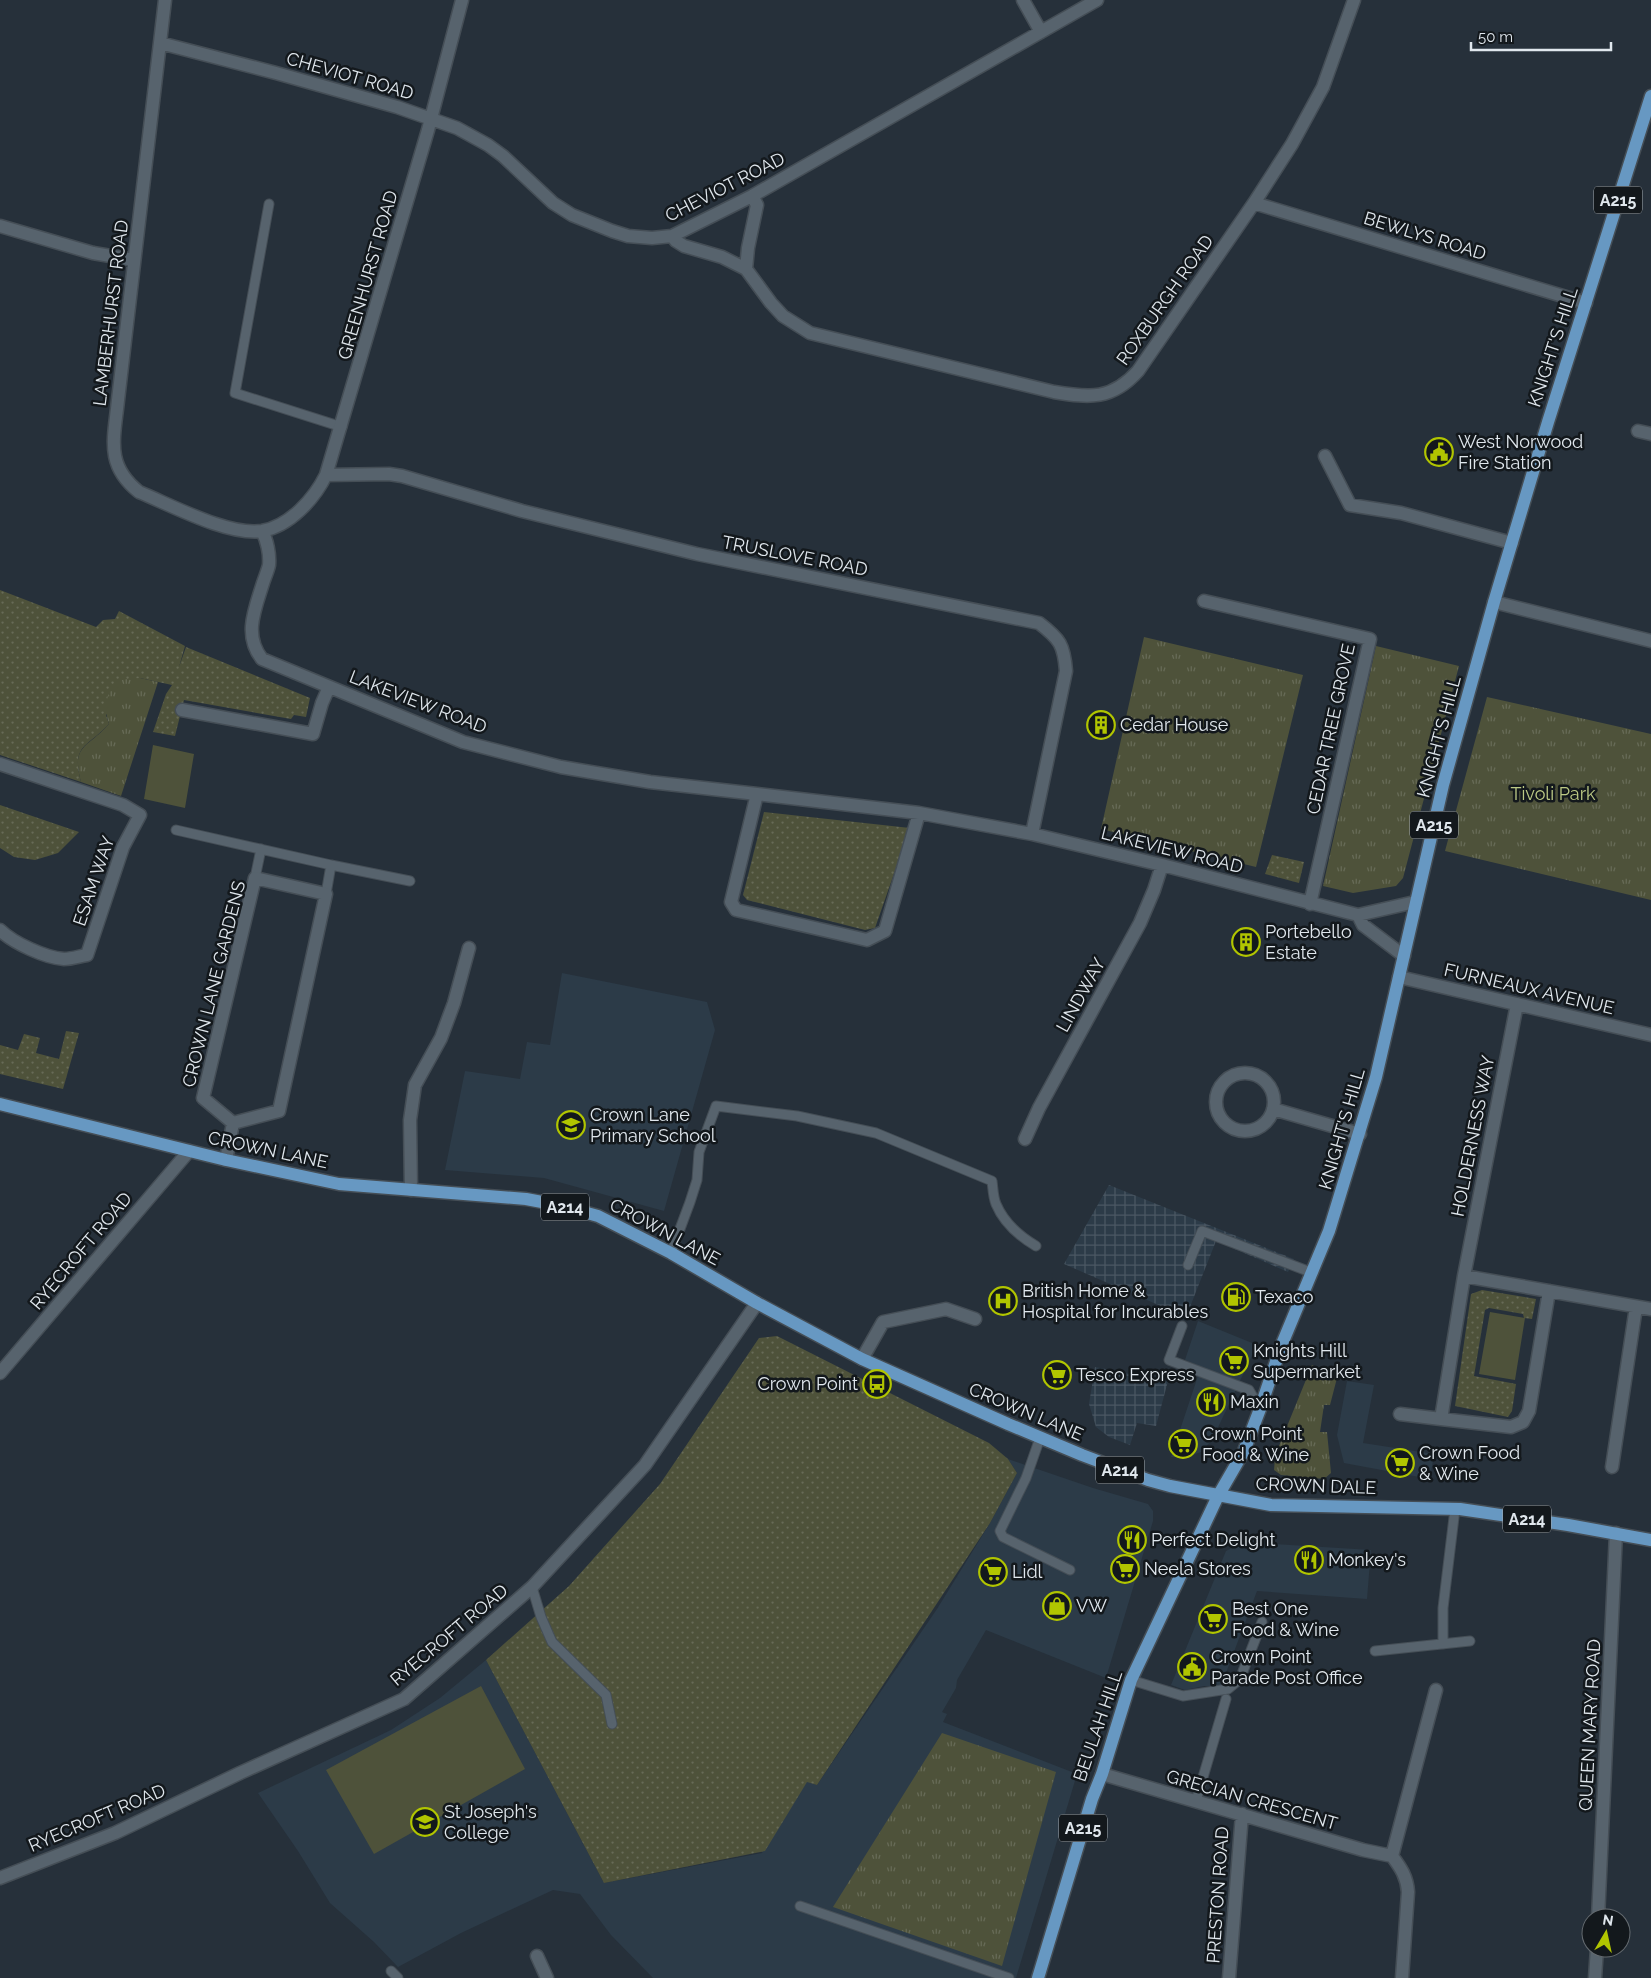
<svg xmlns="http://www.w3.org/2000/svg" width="1651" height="1978" font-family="Raleway,sans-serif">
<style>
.built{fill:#2c3b48}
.industrial{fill:url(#industrial-grid)}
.grass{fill:url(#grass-dots)}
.park{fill:url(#park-tufts)}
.pitch{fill:#4e523a}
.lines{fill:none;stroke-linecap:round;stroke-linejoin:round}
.lane-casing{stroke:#454e56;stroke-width:11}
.street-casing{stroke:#454e56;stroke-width:15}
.primary-casing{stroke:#454e56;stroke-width:15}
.lane{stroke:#57636d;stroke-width:9}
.street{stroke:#57636d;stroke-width:12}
.primary{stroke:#6798c2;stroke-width:12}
.labels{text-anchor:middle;stroke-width:5;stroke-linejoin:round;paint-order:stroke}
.shield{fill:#13181c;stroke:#a2a9ae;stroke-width:1}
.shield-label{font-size:16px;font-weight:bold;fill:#e0e7ed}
.street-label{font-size:18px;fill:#e0e7ed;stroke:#13181c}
.poi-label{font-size:18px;fill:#e0e7ed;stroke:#13181c;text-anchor:start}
.park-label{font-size:18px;fill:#bdca85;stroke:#13181c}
</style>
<defs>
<pattern id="industrial-grid" width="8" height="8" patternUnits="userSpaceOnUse" patternTransform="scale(1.25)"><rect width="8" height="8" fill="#2c3b48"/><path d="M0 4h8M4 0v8" fill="none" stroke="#4a5763"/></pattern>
<pattern id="grass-dots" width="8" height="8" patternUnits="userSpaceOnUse" patternTransform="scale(1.25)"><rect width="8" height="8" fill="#4e523a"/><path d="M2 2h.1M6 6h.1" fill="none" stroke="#676b57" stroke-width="1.8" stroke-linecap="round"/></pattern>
<pattern id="park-tufts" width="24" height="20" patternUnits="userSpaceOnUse" patternTransform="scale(1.25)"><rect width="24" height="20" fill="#4e523a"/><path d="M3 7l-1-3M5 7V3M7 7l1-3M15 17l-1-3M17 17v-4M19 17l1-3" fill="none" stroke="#676b57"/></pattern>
</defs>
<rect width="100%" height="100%" fill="#26303a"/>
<path class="built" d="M562,973l145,29 8,28 -51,181 -120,-33 -99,-8 20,-99 55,8 7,-37 23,3z
M1198,1321l59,24 -45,95 -11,12 -15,5h-15l30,-90 -16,-7z
M1347,1381l27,4 -11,58 71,11 -4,25 -86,-16 -7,-28z
M1008,1459l85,29 55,16 5,7v10l-47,157 -120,-48 -29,50 -1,8 -14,24 5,2 -4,8 134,52 -61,204h-363l-42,-43 -31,-41 -27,-4 -92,43 -63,34 -24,-25 -44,-39 -32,-52 -40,-58 133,-63 49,-32 46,-38 118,223 158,-30 45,-72 10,4 120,-176 53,-86 27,-50z
M1243,1542l128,8 -4,49 -110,-8 -36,95h-17l-19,4 -14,-5 55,-134z"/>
<path class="industrial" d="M1109,1185l185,74 -6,13 -72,-31 -30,76 -122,-53z
M1095,1367l73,14 -12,45 -19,-3 -7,22 -21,-8 -13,-10 -7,-23z"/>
<path class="grass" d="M0,590l96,37 7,-7 12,-1 4,-8 66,35 -6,21 7,-20 124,51 -4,19 -12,-2 -3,4 -107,-19 -9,36 -22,-4 13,-38 6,-9 -32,-7 -34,37 3,9c-22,24 -38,20 -28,58l-81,-27z
M0,805l79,27 -21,21 -23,7 -21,-3 -14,-9z
M764,812l146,16 -35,100 -10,2 -118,-30 -4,-5z
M1272,855l32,7 -5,21 -34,-9z
M66,1031l13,2 -16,56 -63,-15v-29l18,5 6,-16 16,4 -4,15 23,6z
M1482,1290l54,9 -4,20 -8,-1 -1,-4 -34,-6 -4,2 -11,66 42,8 -4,27 -4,6 -53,-11 16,-112z
M777,1336l212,107 19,16 9,14 -27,50 -173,262 -10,-3 -42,69 -161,32 -118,-223 83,-74 91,-102 99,-146z"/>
<path class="park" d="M1144,637l159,38 -47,192 -155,-38z
M1376,646l83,20 -56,212 -7,8 -43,7 -30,-7z
M140,678l18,4 -37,114 -40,-14c-10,-38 6,-33 28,-58 -6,-18 -3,-30 9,-44z
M1487,697l164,37v166l-206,-49z
M1312,1365l25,13 -7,27h-6l-4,27h7l4,41 -7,6 -43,-4 -7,-5 1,-12 4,-12z
M942,1733l114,39 -54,194 -169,-59z"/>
<path class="pitch" d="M153,745l41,9 -9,54 -41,-9z
M1490,1312l35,6 -10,62 -36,-6z
M481,1686l44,83 -151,85 -48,-84z"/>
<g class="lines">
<defs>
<path id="lane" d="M269,204l-34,189 107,34
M176,830l155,35 79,16
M255,878l6,-29
M326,894l5,-29
M671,1253l19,-51 7,-22 2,-28 17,-46 81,10 79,17 116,48c1,7 1,16 4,23 8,19 23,32 40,42
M1188,1265l14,-34 111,42
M1182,1326l-13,34 80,30 11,19
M1040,1438l-14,40 -26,53 3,6 67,33
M532,1587l9,30 11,25 54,53 6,29
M1443,1644v-36l12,-99
M1375,1651l95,-10
M1131,1680l52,16 45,-7 12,-10 22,-57
M1196,1801l30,-102
M800,1906l209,72
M391,1971l7,7"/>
<path id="street" d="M165,0l-47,400c-4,39 -13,65 21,92 32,13 89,44 123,39 28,-5 52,-32 64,-56l102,-345 34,-130
M1023,0l18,32
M160,43l116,30 121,34 60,21 31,17 15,11 50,47 19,12 40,16 16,5 24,2 20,-2 80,-40 345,-196
M1254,203l332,100
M0,226l93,27 41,7
M672,236l4,5 8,5 38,11 24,12 25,34 12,13 27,17 244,59c36,6 58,8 84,-21l116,-168 38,-59 31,-57 31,-87
M746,269l2,-21 9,-43 -5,-9
M1638,431l13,3
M1325,456l25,49 51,8 111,30
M326,475l63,-1 13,2 120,35 175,43 342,69c21,16 25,22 27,48l-34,163
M262,531c5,9 8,23 7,34 -1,5 -4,12 -6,18 -8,26 -20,52 -1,76l201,83 98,25 89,15 107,12 -26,108 5,8 131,30 18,-9 34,-118
M1204,601l166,38 -60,265
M1494,602l157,39
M182,710l131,24 9,-31 7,-16
M0,764l123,41 17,10 -17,32 -36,108c-7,1 -15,4 -23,4 -18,-1 -51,-16 -64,-29
M757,794l162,19 113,21 130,31 196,50 57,-13
M1358,915l5,10 41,31
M1399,977l252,58
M1216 1102a29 29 0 1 1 58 0a29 29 0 1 1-58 0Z
M1273,1109l87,25
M1025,1139l14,-31 101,-185 14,-33 8,-25
M226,1160l7,-37 -30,-25 52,-220 71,16 -47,217 -46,12
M411,1190l-1,-70 5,-35 26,-47 13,-35 15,-55
M1464,1276l187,33
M862,1359l21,-37 63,-13 29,10
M0,1373l189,-222
M1400,1414l41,5 23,-143 53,-272
M1441,1419l70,8 12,-5 6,-11 20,-120
M1612,1467l24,-160
M1102,1774l261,76 29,6c9,12 15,21 16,36l-6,86
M1392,1856l44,-166
M0,1878l115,-45 125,-60 164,-74 128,-112 113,-122 112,-162
M1598,1918l18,-385
M537,1956l10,22
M1229,1978l13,-164
M1595,1978l2,-30"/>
<path id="primary" d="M0,1104l226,56 113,24 187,15 32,6 40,11 73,37 86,50 105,56 146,65 74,31 66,25 22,6 101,19 189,4 108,16 83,15
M1038,1978l54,-179 10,-25 29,-94 87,-184 26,-45 16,-42 22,-65 47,-113 47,-154 67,-292 51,-183 54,-180 103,-326"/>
</defs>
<use href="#lane" class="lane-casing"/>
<use href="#street" class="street-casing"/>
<use href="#primary" class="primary-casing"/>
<use href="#lane" class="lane"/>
<use href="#street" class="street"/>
<use href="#primary" class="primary"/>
</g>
<defs>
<symbol id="civic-ring" viewBox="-11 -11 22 22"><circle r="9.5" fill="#13181c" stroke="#b1c500" stroke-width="1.5"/><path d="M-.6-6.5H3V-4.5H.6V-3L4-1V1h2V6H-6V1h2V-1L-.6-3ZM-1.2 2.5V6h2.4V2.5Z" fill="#b1c500"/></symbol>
<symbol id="building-ring" viewBox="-11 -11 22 22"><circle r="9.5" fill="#13181c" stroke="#b1c500" stroke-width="1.5"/><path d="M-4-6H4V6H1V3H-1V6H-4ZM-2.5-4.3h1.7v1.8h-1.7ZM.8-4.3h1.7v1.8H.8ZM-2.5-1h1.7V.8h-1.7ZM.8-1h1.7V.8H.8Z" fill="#b1c500"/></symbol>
<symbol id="school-ring" viewBox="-11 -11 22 22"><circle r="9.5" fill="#13181c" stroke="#b1c500" stroke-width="1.5"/><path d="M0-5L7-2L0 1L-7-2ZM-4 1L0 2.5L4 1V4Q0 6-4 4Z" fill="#b1c500"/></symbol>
<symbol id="fuel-ring" viewBox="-11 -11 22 22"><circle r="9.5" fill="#13181c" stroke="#b1c500" stroke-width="1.5"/><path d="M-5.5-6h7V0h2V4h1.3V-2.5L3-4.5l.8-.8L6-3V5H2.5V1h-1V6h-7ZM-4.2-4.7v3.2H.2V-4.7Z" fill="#b1c500"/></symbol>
<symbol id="hospital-ring" viewBox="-11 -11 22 22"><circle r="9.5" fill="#13181c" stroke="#b1c500" stroke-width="1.5"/><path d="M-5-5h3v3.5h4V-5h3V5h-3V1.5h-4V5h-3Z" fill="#b1c500"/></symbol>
<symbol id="supermarket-ring" viewBox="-11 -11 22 22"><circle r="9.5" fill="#13181c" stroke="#b1c500" stroke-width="1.5"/><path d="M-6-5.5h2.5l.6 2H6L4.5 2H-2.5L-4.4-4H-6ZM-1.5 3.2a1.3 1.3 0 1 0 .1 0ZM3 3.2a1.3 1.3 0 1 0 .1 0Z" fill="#b1c500"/></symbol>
<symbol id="bus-ring" viewBox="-11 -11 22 22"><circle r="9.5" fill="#13181c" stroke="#b1c500" stroke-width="1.5"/><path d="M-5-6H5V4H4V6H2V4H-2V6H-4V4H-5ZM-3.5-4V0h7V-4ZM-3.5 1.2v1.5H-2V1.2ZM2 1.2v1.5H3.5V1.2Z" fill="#b1c500"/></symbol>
<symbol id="restaurant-ring" viewBox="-11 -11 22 22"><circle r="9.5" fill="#13181c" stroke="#b1c500" stroke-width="1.5"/><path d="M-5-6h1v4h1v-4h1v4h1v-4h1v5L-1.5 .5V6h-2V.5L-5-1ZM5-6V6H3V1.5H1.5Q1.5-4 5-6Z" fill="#b1c500"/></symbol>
<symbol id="shop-ring" viewBox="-11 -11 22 22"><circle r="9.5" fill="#13181c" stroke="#b1c500" stroke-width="1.5"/><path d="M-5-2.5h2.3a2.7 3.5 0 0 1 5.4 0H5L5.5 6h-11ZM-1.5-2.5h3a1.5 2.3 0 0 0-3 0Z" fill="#b1c500"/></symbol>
</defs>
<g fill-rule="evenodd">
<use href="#civic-ring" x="1423" y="436" width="32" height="32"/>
<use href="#building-ring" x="1085" y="709" width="32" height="32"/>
<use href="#building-ring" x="1230" y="926" width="32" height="32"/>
<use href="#school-ring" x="555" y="1109" width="32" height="32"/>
<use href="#fuel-ring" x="1220" y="1281" width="32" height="32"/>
<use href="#hospital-ring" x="987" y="1285" width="32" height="32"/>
<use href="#supermarket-ring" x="1218" y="1345" width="32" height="32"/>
<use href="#supermarket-ring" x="1041" y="1359" width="32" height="32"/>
<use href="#bus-ring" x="861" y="1368" width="32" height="32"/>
<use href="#restaurant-ring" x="1195" y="1386" width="32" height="32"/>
<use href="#supermarket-ring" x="1167" y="1428" width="32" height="32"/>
<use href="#supermarket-ring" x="1384" y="1447" width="32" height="32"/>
<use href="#restaurant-ring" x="1116" y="1524" width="32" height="32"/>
<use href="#restaurant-ring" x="1293" y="1544" width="32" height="32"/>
<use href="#supermarket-ring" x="1109" y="1553" width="32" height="32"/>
<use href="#supermarket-ring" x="977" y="1556" width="32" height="32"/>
<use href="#shop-ring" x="1041" y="1590" width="32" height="32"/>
<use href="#supermarket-ring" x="1197" y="1603" width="32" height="32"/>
<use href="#civic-ring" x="1176" y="1651" width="32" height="32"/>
<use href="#school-ring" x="409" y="1806" width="32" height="32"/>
</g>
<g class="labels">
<g class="shield">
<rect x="1594" y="186.5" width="48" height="27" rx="4"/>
<rect x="1410" y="811.5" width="48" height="27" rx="4"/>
<rect x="541" y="1193.5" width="48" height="27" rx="4"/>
<rect x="1096" y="1456.5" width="48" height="27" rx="4"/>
<rect x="1503" y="1505.5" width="48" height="27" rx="4"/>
<rect x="1059" y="1814.5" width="48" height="27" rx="4"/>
</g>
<g class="shield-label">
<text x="1618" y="206">A215</text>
<text x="1434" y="831">A215</text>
<text x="565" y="1213">A214</text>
<text x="1120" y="1476">A214</text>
<text x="1527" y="1525">A214</text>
<text x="1083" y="1834">A215</text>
</g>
<g class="street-label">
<text transform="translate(350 76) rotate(16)" y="6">CHEVIOT ROAD</text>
<text transform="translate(725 187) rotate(-27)" y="6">CHEVIOT ROAD</text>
<text transform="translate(1425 236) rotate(17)" y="6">BEWLYS ROAD</text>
<text transform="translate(368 275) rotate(-74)" y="6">GREENHURST ROAD</text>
<text transform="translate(1165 300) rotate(-55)" y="6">ROXBURGH ROAD</text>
<text transform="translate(111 313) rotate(-83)" y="6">LAMBERHURST ROAD</text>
<text transform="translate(1553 347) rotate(-72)" y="6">KNIGHT'S HILL</text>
<text transform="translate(795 556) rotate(11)" y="6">TRUSLOVE ROAD</text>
<text transform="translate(418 702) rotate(21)" y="6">LAKEVIEW ROAD</text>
<text transform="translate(1331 729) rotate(-78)" y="6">CEDAR TREE GROVE</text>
<text transform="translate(1439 737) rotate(-75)" y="6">KNIGHT'S HILL</text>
<text transform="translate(1172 850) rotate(14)" y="6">LAKEVIEW ROAD</text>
<text transform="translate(94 881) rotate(-71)" y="6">ESAM WAY</text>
<text transform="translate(214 984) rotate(-76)" y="6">CROWN LANE GARDENS</text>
<text transform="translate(1529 989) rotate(13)" y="6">FURNEAUX AVENUE</text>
<text transform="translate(1081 995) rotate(-61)" y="6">LINDWAY</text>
<text transform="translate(1342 1129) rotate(-74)" y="6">KNIGHT'S HILL</text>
<text transform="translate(1473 1136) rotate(-79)" y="6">HOLDERNESS WAY</text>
<text transform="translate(268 1150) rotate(12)" y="6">CROWN LANE</text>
<text transform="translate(665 1232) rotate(28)" y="6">CROWN LANE</text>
<text transform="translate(81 1251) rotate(-50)" y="6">RYECROFT ROAD</text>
<text transform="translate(1026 1412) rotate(23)" y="6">CROWN LANE</text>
<text transform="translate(1316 1486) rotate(2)" y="6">CROWN DALE</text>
<text transform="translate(449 1635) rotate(-40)" y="6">RYECROFT ROAD</text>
<text transform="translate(1590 1725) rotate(-87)" y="6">QUEEN MARY ROAD</text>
<text transform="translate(1098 1726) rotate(-71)" y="6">BEULAH HILL</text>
<text transform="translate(1252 1800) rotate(16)" y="6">GRECIAN CRESCENT</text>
<text transform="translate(97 1818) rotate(-23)" y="6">RYECROFT ROAD</text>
<text transform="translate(1218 1895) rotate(-86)" y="6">PRESTON ROAD</text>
</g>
<g class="poi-label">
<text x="1458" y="448">West Norwood<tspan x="1458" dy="21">Fire Station</tspan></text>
<text x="1120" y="731">Cedar House</text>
<text x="1265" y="938">Portebello<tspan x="1265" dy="21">Estate</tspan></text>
<text x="590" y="1121">Crown Lane<tspan x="590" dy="21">Primary School</tspan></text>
<text x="1022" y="1297">British Home &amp;<tspan x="1022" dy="21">Hospital for Incurables</tspan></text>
<text x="1255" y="1303">Texaco</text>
<text x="1253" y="1357">Knights Hill<tspan x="1253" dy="21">Supermarket</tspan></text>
<text x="1076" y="1381">Tesco Express</text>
<text x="858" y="1390" text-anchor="end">Crown Point</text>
<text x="1230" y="1408">Maxin</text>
<text x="1202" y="1440">Crown Point<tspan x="1202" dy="21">Food &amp; Wine</tspan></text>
<text x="1419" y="1459">Crown Food<tspan x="1419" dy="21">&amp; Wine</tspan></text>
<text x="1151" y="1546">Perfect Delight</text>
<text x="1328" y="1566">Monkey's</text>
<text x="1144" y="1575">Neela Stores</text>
<text x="1012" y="1578">Lidl</text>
<text x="1076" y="1612">VW</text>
<text x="1232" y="1615">Best One<tspan x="1232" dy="21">Food &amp; Wine</tspan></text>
<text x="1211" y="1663">Crown Point<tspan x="1211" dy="21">Parade Post Office</tspan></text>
<text x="444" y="1818">St Joseph's<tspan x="444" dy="21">College</tspan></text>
</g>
<g class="park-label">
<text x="1553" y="800">Tivoli Park</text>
</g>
</g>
<g transform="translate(1606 1933) rotate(9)"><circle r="24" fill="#13181c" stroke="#656b70"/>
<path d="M0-4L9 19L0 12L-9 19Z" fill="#b1c500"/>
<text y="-8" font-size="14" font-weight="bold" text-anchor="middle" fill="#e0e7ed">N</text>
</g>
<path d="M1471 42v8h140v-8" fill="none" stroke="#e0e7ed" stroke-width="2.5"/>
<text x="1478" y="42" font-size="15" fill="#e0e7ed" stroke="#13181c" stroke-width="4" paint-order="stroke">50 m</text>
</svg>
